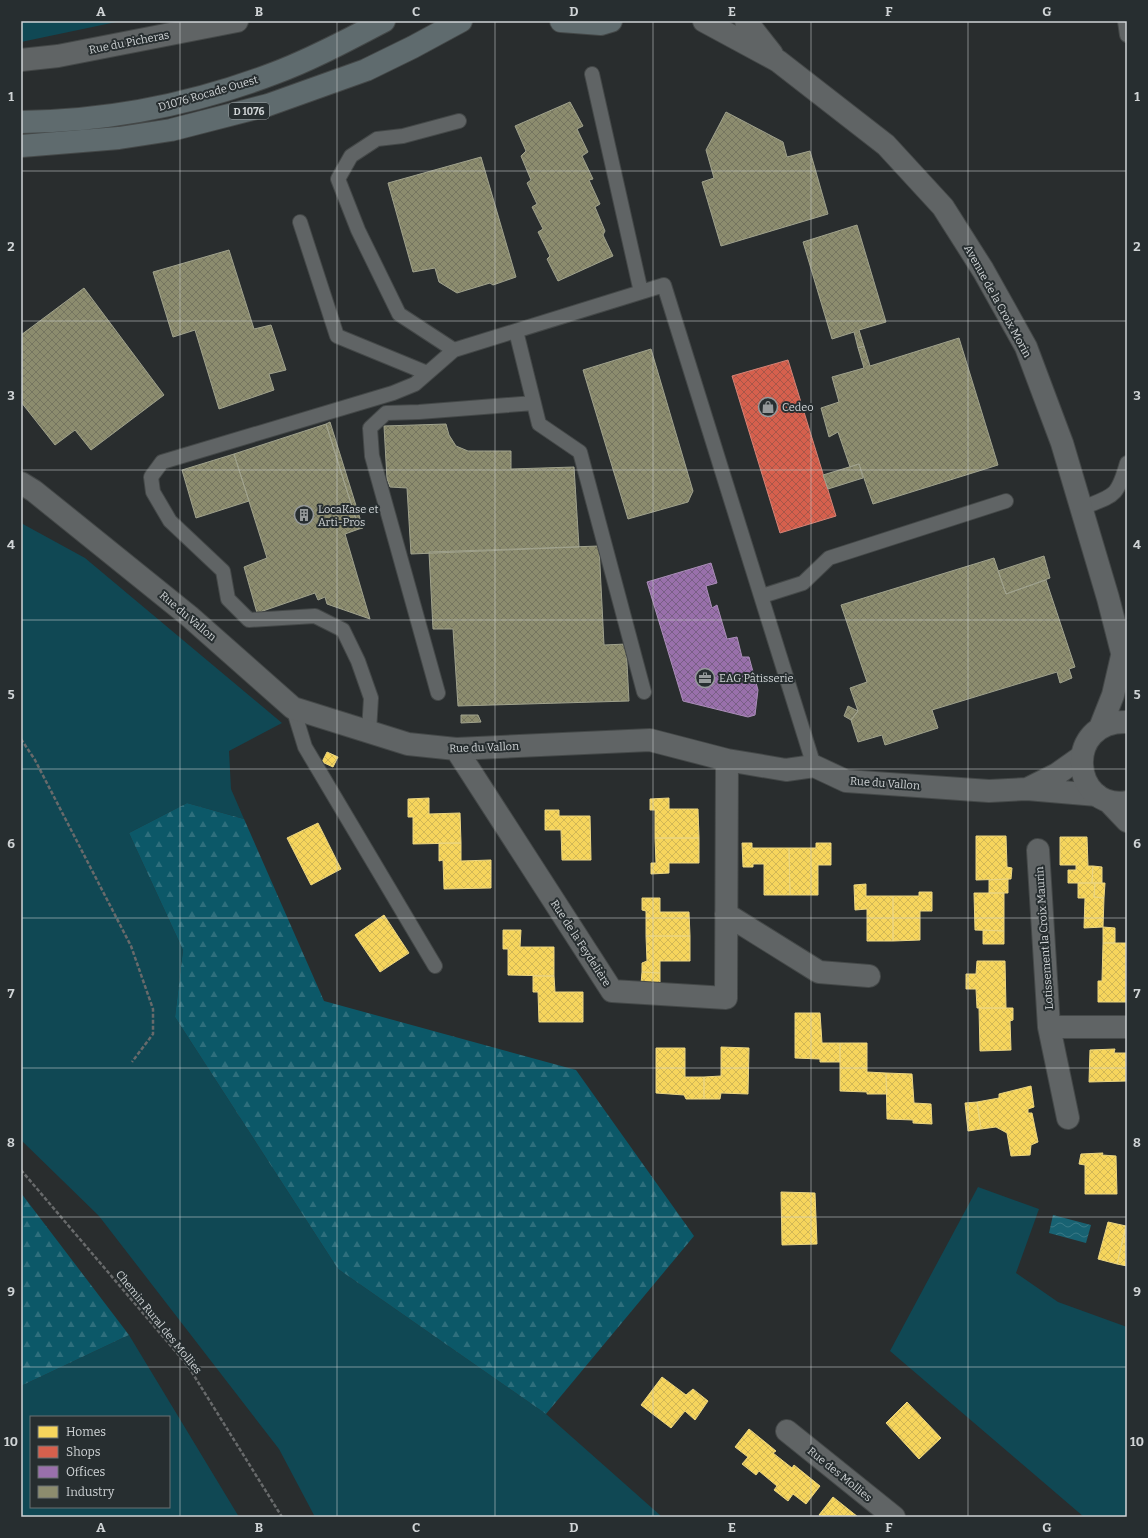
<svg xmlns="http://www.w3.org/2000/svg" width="1148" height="1538" font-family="Bitter,serif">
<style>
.grass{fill:#104854;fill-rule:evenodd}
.forest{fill:url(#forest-firs)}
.water{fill:url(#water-waves)}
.homes{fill:url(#homes-cross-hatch);stroke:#ebd581}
.shops{fill:url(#shops-cross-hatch);stroke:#d48376}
.offices{fill:url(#offices-cross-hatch);stroke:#aa8eb8}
.industry{fill:url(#industry-cross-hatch);stroke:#a0a28d}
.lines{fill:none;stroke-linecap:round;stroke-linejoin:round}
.service-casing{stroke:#444848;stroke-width:16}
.minor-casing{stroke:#444848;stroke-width:24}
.secondary-casing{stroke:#444848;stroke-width:24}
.primary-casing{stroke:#444848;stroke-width:24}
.path{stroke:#686a6b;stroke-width:2.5;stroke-dasharray:4 2;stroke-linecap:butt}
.service{stroke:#606465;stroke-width:14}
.minor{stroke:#606465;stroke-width:22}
.secondary{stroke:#606465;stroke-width:22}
.primary{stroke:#5f6b6e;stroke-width:22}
.grid{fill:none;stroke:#d0d4d6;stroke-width:1;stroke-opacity:0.55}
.labels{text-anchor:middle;stroke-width:4;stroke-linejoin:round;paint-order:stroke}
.shield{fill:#272e30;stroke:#9da2a4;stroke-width:1}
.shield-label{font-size:10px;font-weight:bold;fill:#d0d4d6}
.street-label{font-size:11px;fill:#d0d4d6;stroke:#272e30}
.poi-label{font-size:11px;fill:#d0d4d6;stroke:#272e30;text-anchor:start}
.neatline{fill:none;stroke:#d0d4d6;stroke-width:1.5}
.grid-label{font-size:13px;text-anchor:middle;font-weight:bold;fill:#d0d4d6}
</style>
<defs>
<pattern id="forest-firs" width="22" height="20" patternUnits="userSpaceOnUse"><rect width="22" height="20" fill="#0c5868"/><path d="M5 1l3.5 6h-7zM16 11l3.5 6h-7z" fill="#2e6f7d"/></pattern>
<pattern id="water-waves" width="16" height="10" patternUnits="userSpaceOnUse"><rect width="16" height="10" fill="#186272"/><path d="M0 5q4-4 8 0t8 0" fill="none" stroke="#397885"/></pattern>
<pattern id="homes-cross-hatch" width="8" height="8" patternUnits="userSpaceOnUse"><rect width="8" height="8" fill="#f6d55c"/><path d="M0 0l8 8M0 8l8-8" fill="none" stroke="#d1b756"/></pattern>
<pattern id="shops-cross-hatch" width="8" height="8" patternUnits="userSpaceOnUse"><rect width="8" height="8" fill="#d6604d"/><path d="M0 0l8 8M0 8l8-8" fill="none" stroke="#a85649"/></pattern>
<pattern id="offices-cross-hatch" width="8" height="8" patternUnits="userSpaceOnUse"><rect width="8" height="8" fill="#9970ab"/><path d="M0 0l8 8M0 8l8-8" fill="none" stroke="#795f86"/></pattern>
<pattern id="industry-cross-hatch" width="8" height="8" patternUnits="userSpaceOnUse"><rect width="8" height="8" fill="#8c8c6e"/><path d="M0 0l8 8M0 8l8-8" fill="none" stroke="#757560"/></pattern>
</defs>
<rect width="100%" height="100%" fill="#292d2e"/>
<path class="grass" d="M21,21h100l-100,21z
M21,523l64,35 197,165 -53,28 2,38 13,30 -57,-16 -58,30 54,117 -8,67 163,252 208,145 115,102v1h-346l-36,-68 -180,-233 -78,-76z
M978,1187l61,22 -23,64 42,29 69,25v190h-43l-194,-166z
M129,1335l110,182h-218v-131zM31,1417h138v90h-138z"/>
<path class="forest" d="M187,803l57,16 80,182 252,69 118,166 -148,178 -208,-145 -163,-252 8,-67 -54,-117z
M21,1193l108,142 -108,51z"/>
<path class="water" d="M1053,1215l38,10 -5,18 -37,-10z"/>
<path class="homes" d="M327,752l11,5 -5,10 -11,-5z
M429,798v16l31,-1 1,30 -48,1v-27h-5v-18z
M669,798v11h29l1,29h-44v-28h-5v-11z
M545,810h14v6h31l1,44h-29l-1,-30h-16z
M318,823l23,46 -30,16 -24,-47z
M976,836h30l1,31 5,1 -1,11 -35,1z
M1060,837h27l1,29h5l-1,17h-24v-13h8v-5h-16z
M655,838h44v25h-30v10l-18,1v-11h5z
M439,843h22v18l30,-1v28l-47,1 -1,-29 -4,1z
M742,843h10v5h37l1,47h-26v-31h-11v3h-10z
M816,843h15v22h-13v30h-28l-1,-47h27z
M1093,866l9,1v16h-10z
M1008,879v14h-19v-13z
M1078,883h17l-1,14 10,1 -1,29 -19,1 1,-30h-7z
M1095,883h10l-1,15 -10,-1z
M866,884v12h27v45h-26v-32l-12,1 -1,-25z
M919,892h13v19h-12v29l-27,1v-45h26z
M974,893h30v38l-29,-1z
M642,898h18v14h29l1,24h-44v-25l-4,-1z
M384,915l25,38 -29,19 -25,-37z
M1103,927l12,1v15h-12z
M503,930h18l-1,17h34v29l-46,-1v-26h-5z
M983,930l21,1v13h-21z
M646,936h44v25h-30v12l-18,-1v-9l5,-2z
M1103,943h24v59h-29v-21h4z
M977,961h28l1,47h-29l-1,-19h-10v-15h10z
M642,972l18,1v11h-19z
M533,976h21l1,16h28v30h-44l-1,-30h-5z
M979,1008h34v12l-3,1 1,29 -31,1z
M795,1013h25l2,30h18v19h-20v-3l-25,-1z
M840,1043h27v29l19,1 1,21h-20v-2l-27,-1z
M721,1047l28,1 -1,46 -27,-1 -1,6h-16v-22l17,-1z
M656,1048h29v29h19v22h-18l-2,-4 -28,-2z
M1115,1049l-1,4h13v28l-38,1 1,-32z
M886,1073l26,1 2,29 17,1 1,20 -19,-1v-3l-26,-1z
M1031,1086l3,21 -6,2v4h4l6,29 -7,3 -1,10 -19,1 -4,-23 -11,-6 -15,2 -4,-27 22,-4v-4z
M977,1102l4,27 -13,2 -3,-28z
M1103,1153l-1,2 14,1 1,38h-32v-29l-6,-1 2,-10z
M781,1192l34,1 2,51 -35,1z
M1108,1222l18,4 -9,38 -19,-5z
M1126,1226h1v40l-10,-2z
M662,1377l24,18 7,-6 15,12 -13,19 -10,-9 -14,17 -30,-23z
M907,1402l34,36 -22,21 -33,-36z
M749,1429l27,22 -3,2 19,15 2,-3 26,21 -14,18 -13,-10 -5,7 -14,-11 3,-4 -18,-15 -3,4 -14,-11 6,-7 -13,-10z
M833,1497l25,20h-36l-3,-2z"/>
<path class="shops" d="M788,360l48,156 -56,17 -48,-157z"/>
<path class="offices" d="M711,563l6,20 -11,3 6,22 5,-3 10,34 10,-2 5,20h7l9,33 -3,25 -7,2 -65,-16 -36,-119z"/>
<path class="industry" d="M570,102l13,24 -6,3 11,23 -6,4 11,23 -4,1 11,24 -5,3 10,24 -2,4 10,21 -55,25 -11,-22 3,-3 -12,-24 5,-3 -11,-22 5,-3 -10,-21 4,-3 -10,-24 5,-5 -11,-25z
M726,112l57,30 4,15 23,-6 18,63 -107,32 -19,-64 12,-4 -8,-28z
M481,157l35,120 -23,8 -3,-2 -33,10 -18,-11 -4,-14 -22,4 -25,-89z
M857,225l29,97 -27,8 5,16 -6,2 -4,-16 -22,7 -29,-97z
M229,250l25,79 17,-4 15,45 -17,4 5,16 -55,19 -24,-79 -22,7 -20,-65z
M84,288l80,107 -73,55 -16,-20 -20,15 -34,-43v-67z
M959,338l39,127 -125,39 -14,-40 -9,3 -12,-35 -9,5 -8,-29 18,-6 -7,-25 32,-9 -6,-20 6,-2 6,20z
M651,349l42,142 -5,11 -60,17 -45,-149z
M330,422l33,106 -4,1 -33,-105z
M326,424l33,105 -14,5 25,85 -43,-15 -2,-7 -7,3 -3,-7 -58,20 -13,-46 23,-9 -33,-104z
M446,424l3,11 7,11 12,5h43v18l63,-2 5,80 -168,7 -4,-66 -17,-1 -3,-8 -3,-53z
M234,454l15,47 -53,17 -14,-48z
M859,464l4,14 -35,11 -5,-14z
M599,546l5,99 22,-1 3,57 -171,5 -5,-77h-20l-4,-77z
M1044,556l6,22 -44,16 -8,-23z
M994,558l12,36 40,-14 29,87 -6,2 3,9 -12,5 -3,-11 -125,38 6,18 -53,17 -3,-10 -24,7 -7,-22 7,-9 -8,-23 17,-6 -26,-77z
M848,706l10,5 -7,9 -7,-4z
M461,715h17l3,7 -20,1z"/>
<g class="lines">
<defs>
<path id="service" d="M1125,21l2,14
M592,74l49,218
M300,222l37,114 90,37
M516,331l23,93 41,28 64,240
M454,350l-55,-36 -41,-84 -20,-51 13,-23 26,-17 26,-3 56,-15
M1082,508c32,-13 35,-10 45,-45
M762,596l41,-13 26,-25 177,-57
M438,693l-66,-237 -2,-28 16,-15 33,-1 115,-9
M293,708l12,39 130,219
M369,731l2,-33 -13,-37 -15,-31 -28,-14 -66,4 -21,-21 -5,-28 -53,-50 -17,-29 -2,-15 11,-15 231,-69 22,-9 39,-34 210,-65 150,481"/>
<path id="minor" d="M21,60l37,-4 179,-35
M21,483l13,8 155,125 104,92 115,36 48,5 194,-9 77,20 59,10 28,-4 32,15 143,10 38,-2 70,6
M456,749l156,242 114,7 1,-238
M1027,789l30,-15 24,-17
M1038,850l11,177 19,91
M726,914l93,58 50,4
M1049,1027h78
M787,1431l107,86"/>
<path id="secondary" d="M704,21l74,40 108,84 57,62 40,63 43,77 36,96 46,155 19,74
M746,21l26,33
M1127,722c-64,-2 -56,89 0,80
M1100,728l13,-33 9,-39
M1108,801l19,20"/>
<path id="primary" d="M561,21l40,3 10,-3
M21,122c87,-1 173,-18 254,-49 38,-14 74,-34 109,-52
M21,146l98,-8 52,-8 97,-25 98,-35 47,-23 48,-26"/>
</defs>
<use href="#service" class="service-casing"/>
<use href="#minor" class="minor-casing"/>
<use href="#secondary" class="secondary-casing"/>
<use href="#primary" class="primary-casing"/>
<path class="path" d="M21,739l14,21 96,186 22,63v25l-21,28
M21,1170l167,196 94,151"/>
<use href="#service" class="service"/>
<use href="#minor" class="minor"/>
<use href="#secondary" class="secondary"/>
<use href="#primary" class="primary"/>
</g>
<path class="grid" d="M180,21v1496M337,21v1496M495,21v1496M653,21v1496M811,21v1496M968,21v1496M21,171h1106M21,321h1106M21,470h1106M21,620h1106M21,769h1106M21,918h1106M21,1068h1106M21,1217h1106M21,1367h1106"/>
<defs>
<symbol id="shop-ring" viewBox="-11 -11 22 22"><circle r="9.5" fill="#272e30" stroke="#969a9b" stroke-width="1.5"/><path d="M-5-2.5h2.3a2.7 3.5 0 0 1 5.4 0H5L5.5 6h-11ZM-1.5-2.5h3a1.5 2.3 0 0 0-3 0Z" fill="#969a9b"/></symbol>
<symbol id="building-ring" viewBox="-11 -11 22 22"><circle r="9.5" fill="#272e30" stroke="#969a9b" stroke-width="1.5"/><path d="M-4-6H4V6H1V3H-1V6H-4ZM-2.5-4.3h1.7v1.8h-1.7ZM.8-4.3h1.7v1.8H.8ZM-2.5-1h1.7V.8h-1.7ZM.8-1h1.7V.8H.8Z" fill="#969a9b"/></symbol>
<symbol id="office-ring" viewBox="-11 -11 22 22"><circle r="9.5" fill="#272e30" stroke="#969a9b" stroke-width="1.5"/><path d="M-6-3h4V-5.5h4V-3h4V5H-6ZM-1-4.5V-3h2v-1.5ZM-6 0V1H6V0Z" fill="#969a9b"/></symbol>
</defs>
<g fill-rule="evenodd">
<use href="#shop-ring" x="757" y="396" width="22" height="22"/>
<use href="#building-ring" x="293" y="504" width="22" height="22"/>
<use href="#office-ring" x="694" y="667" width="22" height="22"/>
</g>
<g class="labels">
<rect class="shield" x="229" y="103" width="40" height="16" rx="3"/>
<g class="shield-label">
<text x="249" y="115">D 1076</text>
</g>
<g class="street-label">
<text transform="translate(129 42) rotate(-11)" y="4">Rue du Picheras</text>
<text transform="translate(208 93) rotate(-16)" y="4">D1076 Rocade Ouest</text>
<text transform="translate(998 301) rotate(61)" y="4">Avenue de la Croix Morin</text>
<text transform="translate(188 616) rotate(40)" y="4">Rue du Vallon</text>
<text transform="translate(484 747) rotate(-2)" y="4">Rue du Vallon</text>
<text transform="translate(885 783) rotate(4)" y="4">Rue du Vallon</text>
<text transform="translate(1044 938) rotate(-94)" y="4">Lotissement la Croix Maurin</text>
<text transform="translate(581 943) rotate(57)" y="4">Rue de la Feydelière</text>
<text transform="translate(159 1322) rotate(51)" y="4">Chemin Rural des Mollies</text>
<text transform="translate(840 1474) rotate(39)" y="4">Rue des Mollies</text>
</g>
<g class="poi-label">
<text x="782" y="411">Cedeo</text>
<text x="318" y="513">LocaKase et<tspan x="318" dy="13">Arti-Pros</tspan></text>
<text x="719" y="682">EAG Pâtisserie</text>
</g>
</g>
<rect width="1148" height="1538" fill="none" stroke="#272e30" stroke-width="44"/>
<rect x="30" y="1416" width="140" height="92" fill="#272e30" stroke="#6b7072"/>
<rect x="38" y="1426" width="20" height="12" fill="#f6d55c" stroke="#6b7072"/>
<text x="66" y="1436" font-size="12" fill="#d0d4d6">Homes</text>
<rect x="38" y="1446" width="20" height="12" fill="#d6604d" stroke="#6b7072"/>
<text x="66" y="1456" font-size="12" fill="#d0d4d6">Shops</text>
<rect x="38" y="1466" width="20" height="12" fill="#9970ab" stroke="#6b7072"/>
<text x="66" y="1476" font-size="12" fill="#d0d4d6">Offices</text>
<rect x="38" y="1486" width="20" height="12" fill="#8c8c6e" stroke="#6b7072"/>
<text x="66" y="1496" font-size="12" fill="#d0d4d6">Industry</text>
<rect x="22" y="22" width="1104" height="1494" class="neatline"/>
<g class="grid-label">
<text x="101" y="16">A</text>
<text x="259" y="16">B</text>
<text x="416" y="16">C</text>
<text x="574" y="16">D</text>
<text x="732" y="16">E</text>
<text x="889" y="16">F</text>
<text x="1047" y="16">G</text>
<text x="11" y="101">1</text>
<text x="1137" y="101">1</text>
<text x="11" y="251">2</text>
<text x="1137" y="251">2</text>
<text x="11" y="400">3</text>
<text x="1137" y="400">3</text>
<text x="11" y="549">4</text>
<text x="1137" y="549">4</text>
<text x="11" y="699">5</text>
<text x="1137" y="699">5</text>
<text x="11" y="848">6</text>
<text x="1137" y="848">6</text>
<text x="11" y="998">7</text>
<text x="1137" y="998">7</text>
<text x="11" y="1147">8</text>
<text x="1137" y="1147">8</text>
<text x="11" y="1296">9</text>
<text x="1137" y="1296">9</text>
<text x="11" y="1446">10</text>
<text x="1137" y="1446">10</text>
<text x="101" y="1532">A</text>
<text x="259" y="1532">B</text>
<text x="416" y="1532">C</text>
<text x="574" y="1532">D</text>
<text x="732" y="1532">E</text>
<text x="889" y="1532">F</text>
<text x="1047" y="1532">G</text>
</g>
</svg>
